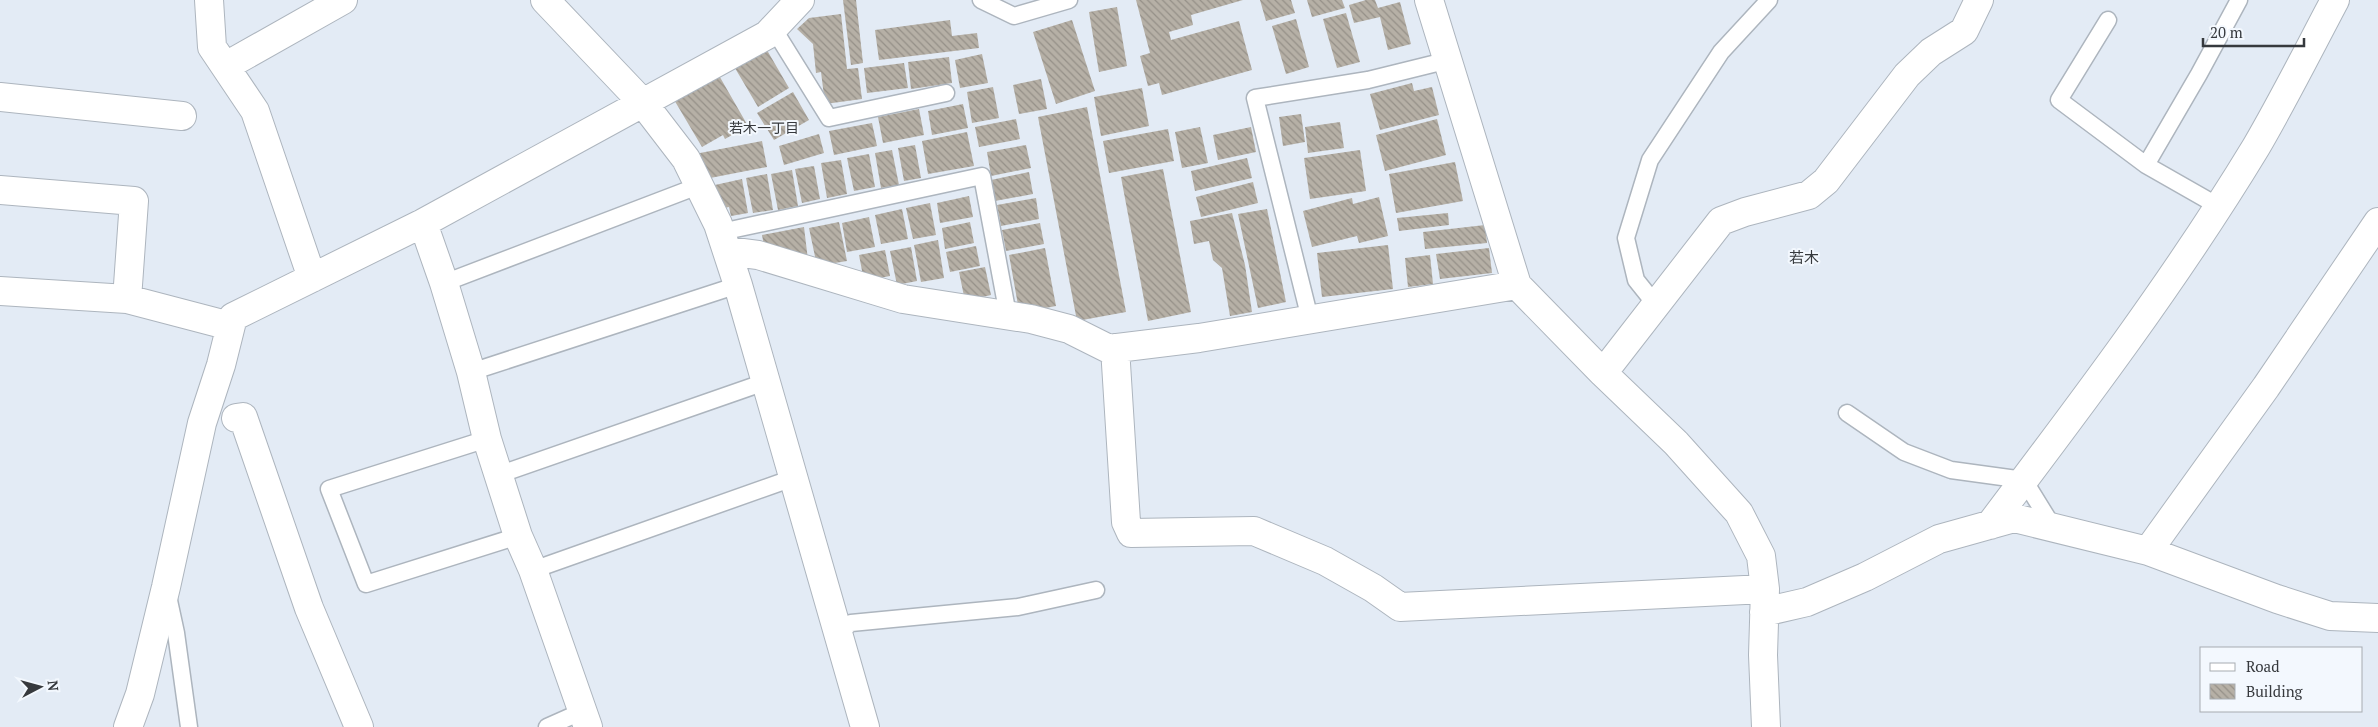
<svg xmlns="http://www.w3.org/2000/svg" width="2378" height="727" font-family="'PT Serif','Noto Sans JP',serif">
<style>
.building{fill:url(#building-back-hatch)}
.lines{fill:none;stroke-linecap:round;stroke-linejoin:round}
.service-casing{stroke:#adb5be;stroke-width:19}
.minor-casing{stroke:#adb5be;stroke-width:30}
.service{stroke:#fff;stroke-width:16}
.minor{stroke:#fff;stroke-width:28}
.labels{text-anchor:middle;stroke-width:4;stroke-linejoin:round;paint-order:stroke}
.neighbourhood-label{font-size:14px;fill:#36393d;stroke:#f3f8fe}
.quarter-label{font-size:15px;fill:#36393d;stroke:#f3f8fe}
</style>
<defs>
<pattern id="building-back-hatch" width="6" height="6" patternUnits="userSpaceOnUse" patternTransform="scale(1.25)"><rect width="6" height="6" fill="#b6b0a6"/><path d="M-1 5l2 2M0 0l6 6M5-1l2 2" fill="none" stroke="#959088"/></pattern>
</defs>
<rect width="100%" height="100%" fill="#e3ebf5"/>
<path class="building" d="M843,0h13l7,63 -12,2z
M1136,0h107l-52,15 2,10 -24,7 2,8 68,-19 13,49 -90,25 -3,-12 -11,3 -8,-30 10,-3z
M1260,0h31l4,13 -29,8z
M1307,0h35l3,8 -33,9z
M1366,0h9l3,8 22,-6 11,42 -23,6 -8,-33 -26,6 -5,-18z
M1117,7l10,59 -28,6 -10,-60z
M1346,13l14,49 -23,6 -14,-49z
M841,14l6,55 11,-1 4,31 -37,5 -4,-32 -5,1 -3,-29 -16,-15 12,-11z
M1296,19l13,48 -23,7 -14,-48z
M950,20l2,16 25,-3 2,15 -100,12 -4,-30z
M1072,20l23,71 -39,13 -23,-72z
M764,45l25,43 -31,19 -26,-44z
M982,54l6,29 -28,5 -5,-28z
M949,57l3,26 -41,6 -3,-27z
M904,63l4,25 -41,5 -3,-25z
M717,72l31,54 -23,13 -2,-4 -21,12 -29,-49z
M1041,79l6,30 -28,5 -6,-29z
M1412,83l2,8 18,-4 7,28 -59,15 -10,-36z
M993,87l6,31 -27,5 -5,-31z
M1142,88l7,38 -48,10 -7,-39z
M793,92l16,28 -35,20 -17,-27z
M963,104l5,24 -36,7 -4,-24z
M1087,107l39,205 -49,9 -39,-204z
M919,109l5,26 -41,8 -5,-26z
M1301,114l4,28 -22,4 -4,-29z
M1016,119l4,20 -41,8 -4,-20z
M1437,119l9,36 -61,16 -9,-36z
M1340,122l4,26 -36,5 -3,-26z
M872,123l5,23 -43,9 -5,-24z
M1200,127l8,36 -26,5 -7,-36z
M1251,127l5,25 -38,8 -5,-25z
M1168,129l6,32 -65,12 -6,-32z
M967,132l7,34 -46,8 -6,-33z
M819,134l5,19 -40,12 -5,-19z
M762,141l5,26 -62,12 -5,-26z
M915,145l6,33 -17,3 -6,-33z
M1026,145l5,23 -40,8 -4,-24z
M892,150l7,35 -18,3 -6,-35z
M1360,150l6,41 -56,8 -6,-41z
M869,154l6,33 -21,4 -7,-33z
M1247,158l5,20 -57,13 -4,-20z
M841,160l6,34 -20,4 -6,-35z
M1455,162l8,39 -67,12 -7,-39z
M814,166l6,33 -18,4 -7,-34z
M1163,169l28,143 -43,9 -27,-144z
M792,170l6,36 -20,4 -7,-36z
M1029,172l4,22 -38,7 -4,-21z
M767,174l6,36 -20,3 -7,-35z
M742,179l6,34 -17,3 -2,-9 -10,2 -4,-24z
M1253,182l5,21 -57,14 -5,-20z
M969,196l4,21 -33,6 -3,-20z
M1379,197l9,39 -29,7 -2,-7 -45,11 -9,-36 49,-13 1,6z
M1036,198l3,21 -38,7 -4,-21z
M930,203l6,32 -23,4 -7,-31z
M902,209l6,30 -27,5 -6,-29z
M1267,209l19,93 -28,6 -20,-94z
M1232,213l13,52 7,47 -22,4 -8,-48 -9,-8 -4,-19 -15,3 -4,-23z
M1448,213l1,12 -50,6 -2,-13z
M869,217l6,30 -28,5 -5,-29z
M839,222l8,39 -30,5 -8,-38z
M970,222l4,21 -29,6 -3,-21z
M1040,223l4,21 -38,7 -4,-21z
M1485,225l2,18 -62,6 -2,-17z
M804,227l4,33 -43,-9 -3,-16z
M938,240l6,38 -23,4 -7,-37z
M1388,245l5,44 -71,8 -5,-44z
M976,246l4,20 -30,6 -4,-20z
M911,247l6,34 -20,4 -7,-34z
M1045,248l11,58 -32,6 -6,-7 -9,-50z
M1489,248l3,25 -52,6 -4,-25z
M885,250l5,26 -26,5 -5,-26z
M1430,255l3,29 -25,3 -3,-29z
M985,267l6,28 -26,6 -6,-29z"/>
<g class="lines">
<defs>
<path id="service" d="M981,0l33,16 55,-16
M2108,20l-49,80 87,65 72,41
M773,28l56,90 117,-25
M2146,165l53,-91 40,-74
M721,232l261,-56 26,139
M444,283l254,-97
M1656,305l-20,-25 -10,-42 24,-78 71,-108 48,-52
M1310,319l-55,-221 113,-18 81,-20
M471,372l267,-87
M1847,413l57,39 47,18 73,10 29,47
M487,439l-158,50 37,95 152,-48
M498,475l267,-93
M533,570l260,-92
M168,596l8,37 13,94
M839,632l12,-9 167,-16 78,-17
M547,727l36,-16"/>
<path id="minor" d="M209,0l3,47 43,64 57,167
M545,0l98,103 43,56 32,65 20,61 127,442
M1429,0l88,285 86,88 73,70 63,70 22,43 4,33 -2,66 3,72
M226,66l117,-66
M0,97l182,19
M0,190l134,11 -7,98
M423,223l21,60 27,89 16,67 31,97 15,34 55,157
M727,251l31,4 145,44 128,20 38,10 40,20 90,-11 318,-53
M0,291l127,8 103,27
M1115,348l11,174 5,11 123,-2 71,30 48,27 27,19 365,-18
M1603,373l118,-152 24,-9 64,-17 17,-14 81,-106 24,-23 33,-21 15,-31
M236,418l7,-1 66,191 50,119
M1990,525c93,-123 186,-246 266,-378 28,-48 53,-98 79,-147
M2148,551l118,-164 112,-165
M1764,612l43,-10 58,-25 74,-38 75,-21 134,33 129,48 53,17 48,2
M128,727l12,-33 26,-107 36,-164 19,-58 12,-48 190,-94 344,-188 33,-35"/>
</defs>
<use href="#service" class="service-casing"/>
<use href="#minor" class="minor-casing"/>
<use href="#service" class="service"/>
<use href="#minor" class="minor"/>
</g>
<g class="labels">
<g class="neighbourhood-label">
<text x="764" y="133">若木一丁目</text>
</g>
<g class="quarter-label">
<text x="1804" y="263">若木</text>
</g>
</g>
<rect x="2200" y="647" width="162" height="65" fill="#f3f8fe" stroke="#a7acb1"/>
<rect x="2210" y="663" width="25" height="8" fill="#ffffff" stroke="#a7acb1"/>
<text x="2246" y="672" font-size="15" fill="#36393d">Road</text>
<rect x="2210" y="684" width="25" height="15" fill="url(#building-back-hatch)" stroke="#a7acb1"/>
<text x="2246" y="697" font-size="15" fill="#36393d">Building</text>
<g transform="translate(40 687) rotate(84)" stroke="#f3f8fe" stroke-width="4" paint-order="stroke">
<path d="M0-4L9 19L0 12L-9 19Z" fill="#36393d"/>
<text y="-8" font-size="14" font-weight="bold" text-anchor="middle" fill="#36393d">N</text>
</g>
<path d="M2203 38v8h101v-8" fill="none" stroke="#36393d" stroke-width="2.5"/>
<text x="2210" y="38" font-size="15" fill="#36393d" stroke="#f3f8fe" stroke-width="4" paint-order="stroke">20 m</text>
</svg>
